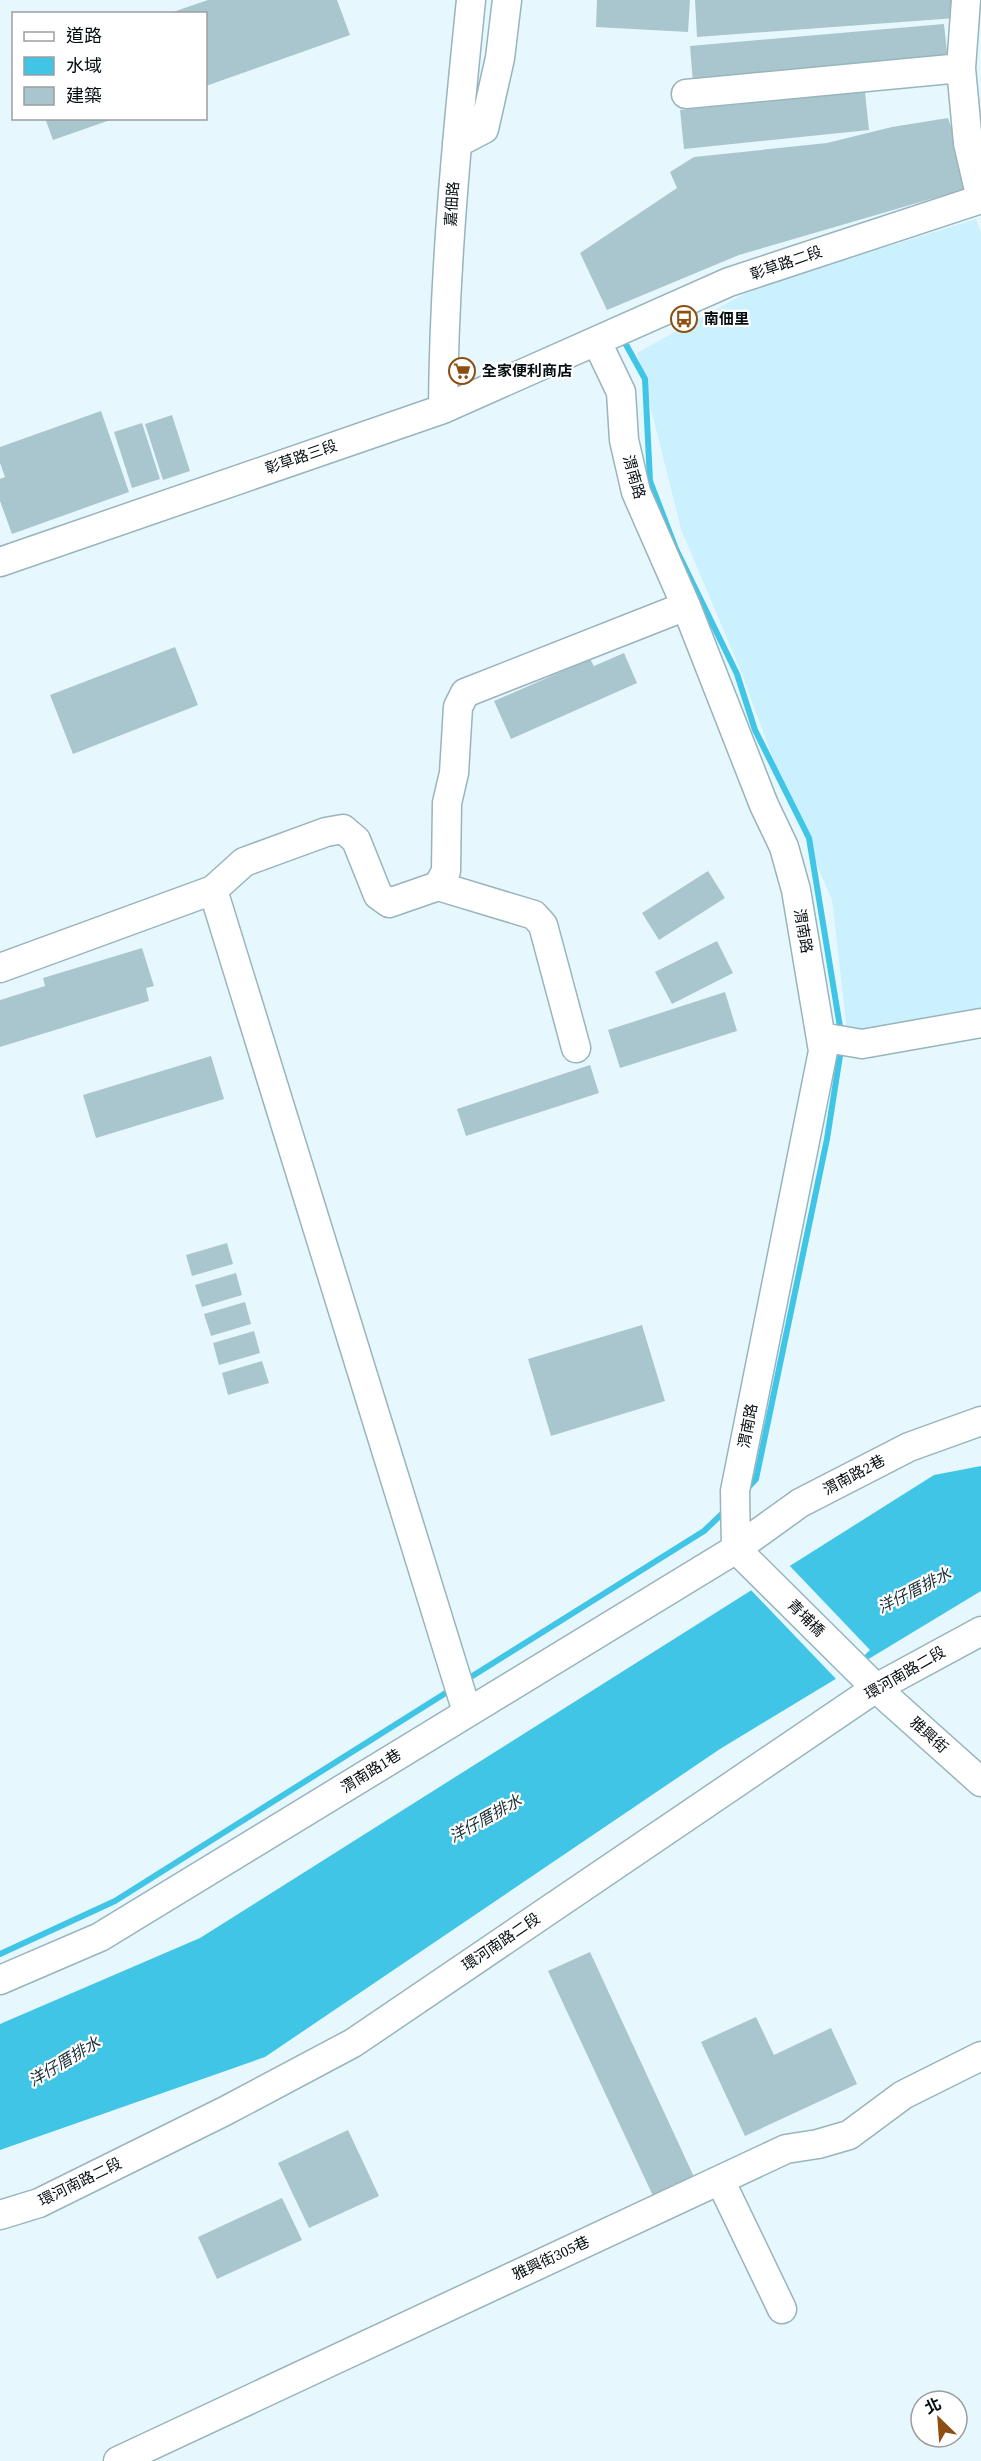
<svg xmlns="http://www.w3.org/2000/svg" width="981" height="2461" font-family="'Source Serif 4','Noto Sans TC',serif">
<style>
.built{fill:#caf1fd}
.water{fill:#41c5e6}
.pier{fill:#e6f8fd}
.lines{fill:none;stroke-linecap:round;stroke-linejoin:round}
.stream{stroke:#41c5e6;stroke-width:6}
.building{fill:#a9c6cf}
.minor-casing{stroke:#98b4bc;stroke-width:31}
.minor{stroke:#fff;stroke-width:28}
.labels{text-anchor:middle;stroke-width:4.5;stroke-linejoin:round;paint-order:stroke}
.street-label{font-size:15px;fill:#040d10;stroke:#fff}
.poi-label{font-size:15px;font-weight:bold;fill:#040d10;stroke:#fff;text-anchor:start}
.water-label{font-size:16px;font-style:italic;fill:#182d34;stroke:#fff}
</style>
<rect width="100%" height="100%" fill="#e6f8fd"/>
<path class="built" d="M976,219l5,14v777l-133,29 -16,-139 -51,-119 -39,-107 -61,-145 -44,-176 118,-65z"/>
<path class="water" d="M981,1466v125l-261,158 -455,308 -265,93v-126l200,-86 734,-463z"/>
<path class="pier" d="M788,1564l82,86 -32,31 -88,-92z"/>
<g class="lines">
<path class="stream" d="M624,341l21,38 5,102 26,68 61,125 18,56 54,108 32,195
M745,1491l11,-12 71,-340 14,-90
M466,1680l238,-149 21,-20
M0,1954l115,-53 337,-212"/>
</g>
<path class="building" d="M208,0h129l13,35 -144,51v-72l-36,-1z
M597,0h93l-2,32 -92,-5z
M695,0h260l1,18 -259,19z
M944,24l4,37 -255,22 -3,-37z
M865,92l4,38 -185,19 -4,-39z
M45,118h68v1l-60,21z
M948,118l24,69 -233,68 -132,55 -27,-57 97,-65 -7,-16 24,-15 133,-14 65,-16z
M101,411l28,81 -117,42 -12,-33v-22l5,-2 -5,-14v-16z
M172,415l18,56 -27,9 -18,-56z
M142,423l18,56 -28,9 -18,-56z
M175,647l23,58 -125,49 -23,-59z
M624,653l13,30 -126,56 -17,-38 96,-42 4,7z
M708,871l17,27 -66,42 -17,-27z
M717,941l16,32 -61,31 -17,-32z
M142,948l12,38 -8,2 3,13 -149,46v-47l45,-14 -2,-8z
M725,992l12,39 -117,37 -12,-38z
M211,1056l13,43 -128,39 -13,-43z
M590,1065l9,28 -133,43 -9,-27z
M227,1243l6,21 -41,12 -6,-21z
M236,1273l6,22 -40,12 -7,-22z
M245,1302l6,22 -40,12 -7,-22z
M642,1325l23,76 -114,35 -23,-77z
M254,1331l6,22 -41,12 -6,-22z
M262,1361l7,22 -41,12 -6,-22z
M590,1952l105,227 -41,19 -106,-227z
M756,2017l18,38 57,-27 26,56 -112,52 -44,-94z
M348,2130l31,66 -70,32 -31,-65z
M282,2198l20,42 -85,39 -19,-42z"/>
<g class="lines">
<defs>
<path id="minor" d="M966,0l-5,68 7,75 13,56
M686,94l275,-26
M457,143l27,-14 16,-71 7,-58
M597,342l24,50 3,48 12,52 50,114 78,199 20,42 12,43 27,161 -88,440 1,58
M443,409c1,-137 14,-273 28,-409
M0,562l443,-153 286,-127 252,-83
M438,886l96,29 9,10 33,123
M213,890l254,822
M0,968l213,-78 31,-28 82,-30 17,-3 13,11 22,55 11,8 49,-17 8,-15 1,-68 7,-30 4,-66 7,-14 221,-87
M821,1037l41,7 119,-21
M736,1549l140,139 105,94
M0,1980l100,-43 636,-388 64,-46 109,-56 72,-26
M720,2180l62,129
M0,2215l39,-12 186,-92 128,-68 523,-355 105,-57
M118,2461l668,-312 32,-5 31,-9 54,-40 78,-39"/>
</defs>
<use href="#minor" class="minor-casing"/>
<use href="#minor" class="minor"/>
</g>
<defs>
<symbol id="bus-ring" viewBox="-11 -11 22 22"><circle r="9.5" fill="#fff" stroke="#8c4e11" stroke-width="1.5"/><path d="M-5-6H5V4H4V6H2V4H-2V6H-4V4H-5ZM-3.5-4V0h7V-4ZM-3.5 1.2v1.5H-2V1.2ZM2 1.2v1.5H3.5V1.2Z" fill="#8c4e11"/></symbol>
<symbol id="supermarket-ring" viewBox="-11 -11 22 22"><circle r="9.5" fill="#fff" stroke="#8c4e11" stroke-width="1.5"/><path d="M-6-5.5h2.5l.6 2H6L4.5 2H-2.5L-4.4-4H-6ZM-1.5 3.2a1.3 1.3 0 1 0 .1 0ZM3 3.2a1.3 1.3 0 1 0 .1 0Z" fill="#8c4e11"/></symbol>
</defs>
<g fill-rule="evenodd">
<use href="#bus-ring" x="669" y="304" width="30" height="30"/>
<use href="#supermarket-ring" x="447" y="356" width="30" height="30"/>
</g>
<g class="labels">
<g class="street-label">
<text transform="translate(452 204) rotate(-86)" y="5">嘉佃路</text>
<text transform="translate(786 263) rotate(-19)" y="5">彰草路二段</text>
<text transform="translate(301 457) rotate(-19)" y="5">彰草路三段</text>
<text transform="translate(634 477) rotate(74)" y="5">渭南路</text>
<text transform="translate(803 931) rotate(80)" y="5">渭南路</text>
<text transform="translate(748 1426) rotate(-79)" y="5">渭南路</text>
<text transform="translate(854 1475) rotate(-28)" y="5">渭南路2巷</text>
<text transform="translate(806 1618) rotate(45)" y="5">青埔橋</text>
<text transform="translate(905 1673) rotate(-30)" y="5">環河南路二段</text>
<text transform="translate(929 1735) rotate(42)" y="5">雅興街</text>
<text transform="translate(371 1771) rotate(-32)" y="5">渭南路1巷</text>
<text transform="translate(501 1942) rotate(-34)" y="5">環河南路二段</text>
<text transform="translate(80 2182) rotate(-26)" y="5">環河南路二段</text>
<text transform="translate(551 2258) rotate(-25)" y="5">雅興街305巷</text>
</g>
<g class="poi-label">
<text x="704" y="324">南佃里</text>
<text x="482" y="376">全家便利商店</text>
</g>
<g class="water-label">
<text transform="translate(914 1590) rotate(-27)" y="6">洋仔厝排水</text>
<text transform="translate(485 1818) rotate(-29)" y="6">洋仔厝排水</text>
<text transform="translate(64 2061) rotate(-31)" y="6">洋仔厝排水</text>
</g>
</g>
<rect x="12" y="12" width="195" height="108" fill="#ffffff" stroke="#9b9e9f" stroke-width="1.5"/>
<rect x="24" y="32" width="30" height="9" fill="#ffffff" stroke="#9b9e9f" stroke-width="1.5"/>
<text x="66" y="42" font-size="18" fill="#040d10">道路</text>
<rect x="24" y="57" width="30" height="18" fill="#41c5e6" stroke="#9b9e9f" stroke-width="1.5"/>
<text x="66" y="72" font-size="18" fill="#040d10">水域</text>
<rect x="24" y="87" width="30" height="18" fill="#a9c6cf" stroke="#9b9e9f" stroke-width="1.5"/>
<text x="66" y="102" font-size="18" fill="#040d10">建築</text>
<g transform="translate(939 2419) rotate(335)"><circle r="28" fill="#ffffff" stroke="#9b9e9f" stroke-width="1.5"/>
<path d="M0-4.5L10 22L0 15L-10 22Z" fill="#8c4e11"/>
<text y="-9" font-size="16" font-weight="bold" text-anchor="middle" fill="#040d10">北</text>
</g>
</svg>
